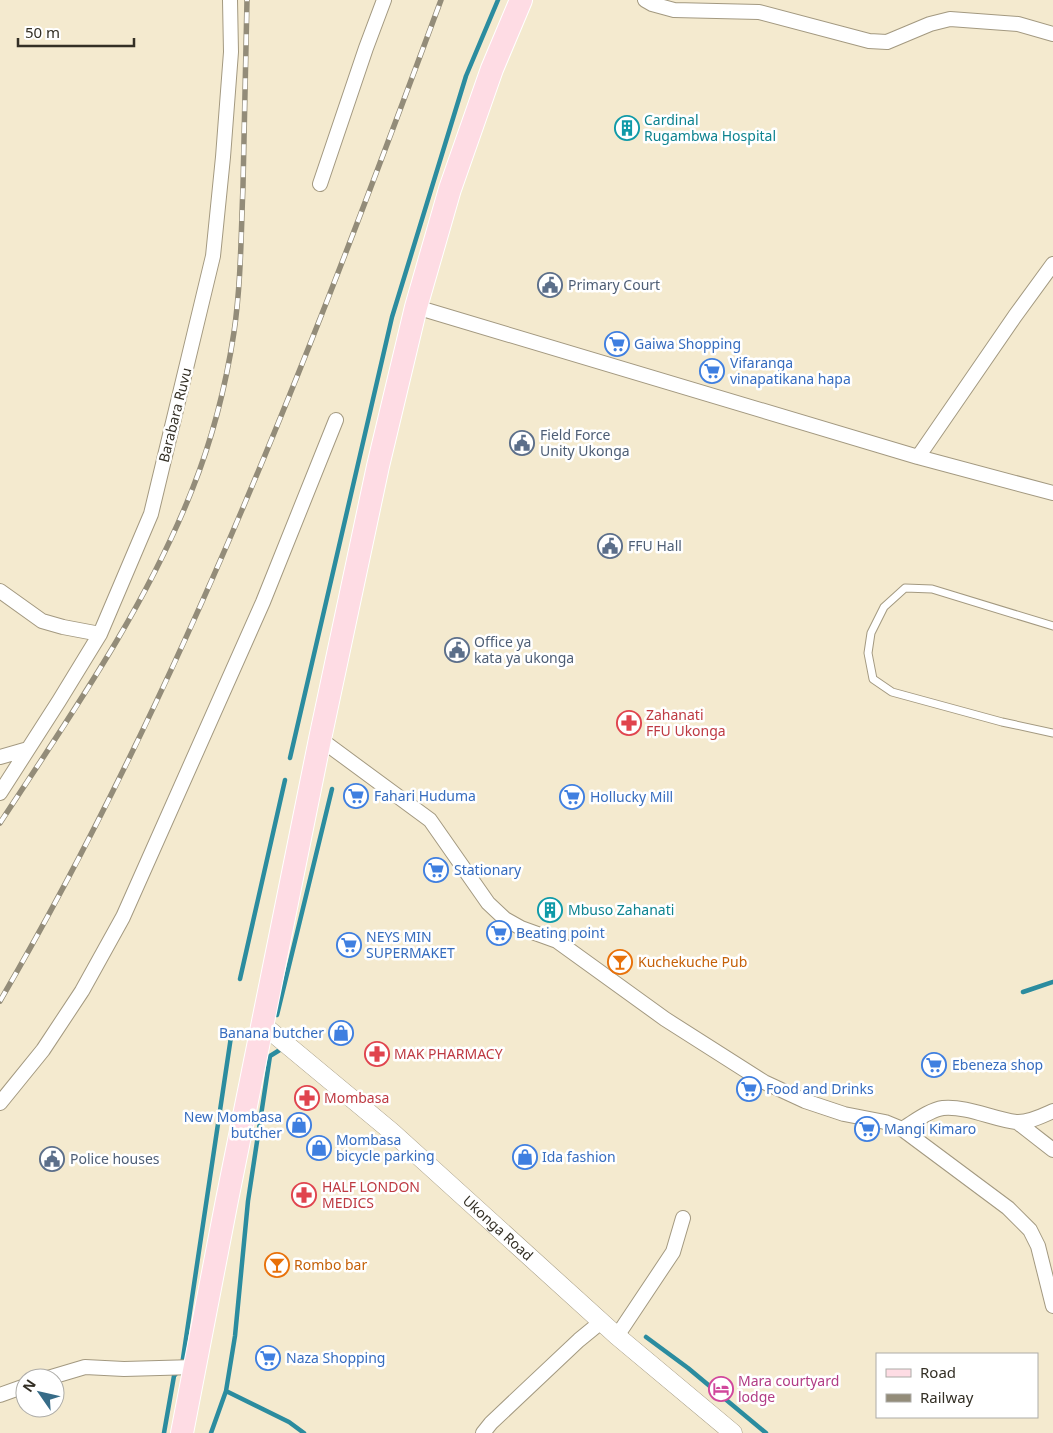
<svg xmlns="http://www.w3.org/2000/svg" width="1053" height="1433" font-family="'Noto Sans',sans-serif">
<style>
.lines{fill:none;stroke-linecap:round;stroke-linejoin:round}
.stream{stroke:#2b8c9f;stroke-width:4.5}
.service-casing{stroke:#a39980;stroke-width:9}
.minor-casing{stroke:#a39980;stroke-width:16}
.tertiary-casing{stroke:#a39980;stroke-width:19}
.primary-casing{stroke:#fff;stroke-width:24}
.service{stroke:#fff;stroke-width:7}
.minor{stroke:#fff;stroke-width:14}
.tertiary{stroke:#fff;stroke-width:18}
.primary{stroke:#fedce4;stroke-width:22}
.rail-casing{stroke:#938c79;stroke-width:5.5}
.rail{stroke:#fff;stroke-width:4;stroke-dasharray:11;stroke-linecap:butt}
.labels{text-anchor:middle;stroke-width:5;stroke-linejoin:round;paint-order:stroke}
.culture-label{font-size:14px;fill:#0d838f;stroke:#fff;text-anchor:start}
.service-label{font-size:14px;fill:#4e5e75;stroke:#fff;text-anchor:start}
.shop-label{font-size:14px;fill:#366cbe;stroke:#fff;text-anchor:start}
.street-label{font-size:14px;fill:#332f25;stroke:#fff}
.health-label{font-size:14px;fill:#be3a42;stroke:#fff;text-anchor:start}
.food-label{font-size:14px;fill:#c56008;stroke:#fff;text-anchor:start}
.hotel-label{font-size:14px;fill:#b23c85;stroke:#fff;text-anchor:start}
</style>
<rect width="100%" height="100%" fill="#f4eacf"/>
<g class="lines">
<path class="stream" d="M290,758l102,-441 74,-241 32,-76
M240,979l45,-199
M1023,992l30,-10
M277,1015l55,-226
M646,1337l42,31 78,65
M182,1365l50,-335
M226,1391l63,31 15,11
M164,1433l10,-57 4,-5
M211,1433l15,-42 9,-55 13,-135 22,-145 13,-8"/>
<defs>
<path id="service" d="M1053,626l-121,-37 -27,-1 -21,19 -13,26 -3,20 5,26 19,13 110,30 51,11"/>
<path id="minor" d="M645,0l7,4 22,6 85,2 110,29 18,1 43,-18 20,-5 68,5 35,10
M320,184l46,-136 18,-48
M416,307l502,150 135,36
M918,457l97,-141 38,-52
M0,591l42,30 21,6 37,7
M320,739l110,81 58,83 17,16 16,9 36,13 108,78 99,63 41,19 39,13 41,8 17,7 106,79 22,22 8,16 15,60
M0,757l28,-8
M0,793l59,-92 41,-67 51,-120 62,-258 10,-99 8,-105 -1,-52
M0,1103l43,-53 39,-59 41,-74 140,-315 73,-182
M1017,1122l36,28
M902,1129c12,-7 27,-19 41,-21 25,-2 49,11 73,14 12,1 26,-6 37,-11
M617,1336l56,-84 10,-34
M48,1378l37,-11 39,2 71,-2
M0,1395l25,-9
M483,1433l8,-10 88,-83 22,-18"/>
<g id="tertiary">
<path id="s1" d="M262,1024l130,108 225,204 116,97"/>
</g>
<path id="primary" d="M182,1433l45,-233 93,-461 58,-273 38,-159 34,-118 42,-120 29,-69"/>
</defs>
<use href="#service" class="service-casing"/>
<use href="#minor" class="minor-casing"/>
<use href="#tertiary" class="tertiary-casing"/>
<use href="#primary" class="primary-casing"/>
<use href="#service" class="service"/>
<use href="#minor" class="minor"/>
<use href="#tertiary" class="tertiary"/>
<use href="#primary" class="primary"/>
<defs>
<path id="rail" d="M0,823c70,-107 145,-214 192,-333 20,-50 34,-105 42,-158 7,-48 7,-98 9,-146 1,-62 3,-124 4,-186
M0,1001c184,-316 314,-659 441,-1001"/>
</defs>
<use href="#rail" class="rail-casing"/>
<use href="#rail" class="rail"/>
</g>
<defs>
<symbol id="building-ring" viewBox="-11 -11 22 22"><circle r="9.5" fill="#fff" stroke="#0f9aa8" stroke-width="1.5"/><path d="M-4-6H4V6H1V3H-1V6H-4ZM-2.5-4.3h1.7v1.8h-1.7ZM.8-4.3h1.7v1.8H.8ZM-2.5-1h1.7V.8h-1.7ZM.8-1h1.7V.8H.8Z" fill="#0f9aa8"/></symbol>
<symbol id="civic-ring" viewBox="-11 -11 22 22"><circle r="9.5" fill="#fff" stroke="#5c6f8a" stroke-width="1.5"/><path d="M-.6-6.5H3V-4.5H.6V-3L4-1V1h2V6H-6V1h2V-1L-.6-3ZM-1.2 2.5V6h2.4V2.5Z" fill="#5c6f8a"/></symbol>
<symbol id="supermarket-ring" viewBox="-11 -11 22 22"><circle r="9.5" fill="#fff" stroke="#3f7fe0" stroke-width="1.5"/><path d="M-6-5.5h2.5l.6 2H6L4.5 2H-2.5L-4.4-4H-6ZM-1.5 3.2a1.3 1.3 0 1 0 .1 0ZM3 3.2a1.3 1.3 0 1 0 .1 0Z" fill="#3f7fe0"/></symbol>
<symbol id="pharmacy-ring" viewBox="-11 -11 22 22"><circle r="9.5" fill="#fff" stroke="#e0444e" stroke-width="1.5"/><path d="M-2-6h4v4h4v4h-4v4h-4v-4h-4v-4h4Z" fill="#e0444e"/></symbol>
<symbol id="bar-ring" viewBox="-11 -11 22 22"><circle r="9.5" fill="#fff" stroke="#e8710a" stroke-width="1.5"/><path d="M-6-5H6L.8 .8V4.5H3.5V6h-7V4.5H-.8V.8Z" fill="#e8710a"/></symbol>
<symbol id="shop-ring" viewBox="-11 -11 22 22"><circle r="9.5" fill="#fff" stroke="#3f7fe0" stroke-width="1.5"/><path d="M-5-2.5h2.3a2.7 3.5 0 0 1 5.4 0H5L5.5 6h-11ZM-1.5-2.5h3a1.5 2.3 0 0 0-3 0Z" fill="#3f7fe0"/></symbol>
<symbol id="hotel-ring" viewBox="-11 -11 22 22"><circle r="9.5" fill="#fff" stroke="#d1479c" stroke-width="1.5"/><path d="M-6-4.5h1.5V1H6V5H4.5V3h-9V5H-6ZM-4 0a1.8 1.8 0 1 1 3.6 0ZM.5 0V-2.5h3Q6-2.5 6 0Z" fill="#d1479c"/></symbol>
</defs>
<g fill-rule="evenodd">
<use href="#building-ring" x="613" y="114" width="28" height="28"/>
<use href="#civic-ring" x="536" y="271" width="28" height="28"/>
<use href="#supermarket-ring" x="603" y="330" width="28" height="28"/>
<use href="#supermarket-ring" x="698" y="357" width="28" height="28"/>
<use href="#civic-ring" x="508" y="429" width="28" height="28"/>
<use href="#civic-ring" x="596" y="532" width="28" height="28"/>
<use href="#civic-ring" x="443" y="636" width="28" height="28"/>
<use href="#pharmacy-ring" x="615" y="709" width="28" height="28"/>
<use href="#supermarket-ring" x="342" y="782" width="28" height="28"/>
<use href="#supermarket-ring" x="558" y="783" width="28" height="28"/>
<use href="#supermarket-ring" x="422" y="856" width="28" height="28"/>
<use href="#building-ring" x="536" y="896" width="28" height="28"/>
<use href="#supermarket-ring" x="485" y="919" width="28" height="28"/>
<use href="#supermarket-ring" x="335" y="931" width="28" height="28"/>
<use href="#bar-ring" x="606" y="948" width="28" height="28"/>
<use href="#shop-ring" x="327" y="1019" width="28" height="28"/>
<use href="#pharmacy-ring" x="363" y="1040" width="28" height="28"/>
<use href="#supermarket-ring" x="920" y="1051" width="28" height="28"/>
<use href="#supermarket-ring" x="735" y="1075" width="28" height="28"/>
<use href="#pharmacy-ring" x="293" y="1084" width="28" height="28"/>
<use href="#shop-ring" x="285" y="1111" width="28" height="28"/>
<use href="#supermarket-ring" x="853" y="1115" width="28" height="28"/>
<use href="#shop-ring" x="305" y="1134" width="28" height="28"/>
<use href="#shop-ring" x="511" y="1143" width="28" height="28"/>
<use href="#civic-ring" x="38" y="1145" width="28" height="28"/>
<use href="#pharmacy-ring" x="290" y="1181" width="28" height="28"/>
<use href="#bar-ring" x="263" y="1251" width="28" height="28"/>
<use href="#supermarket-ring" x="254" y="1344" width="28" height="28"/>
<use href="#hotel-ring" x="707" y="1375" width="28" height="28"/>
</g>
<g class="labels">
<g class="culture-label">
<text x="644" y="125">Cardinal<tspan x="644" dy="16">Rugambwa Hospital</tspan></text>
<text x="568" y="915">Mbuso Zahanati</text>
</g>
<g class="service-label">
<text x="568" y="290">Primary Court</text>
<text x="540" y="440">Field Force<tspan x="540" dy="16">Unity Ukonga</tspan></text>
<text x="628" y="551">FFU Hall</text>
<text x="474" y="647">Office ya<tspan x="474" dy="16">kata ya ukonga</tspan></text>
<text x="70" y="1164">Police houses</text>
</g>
<g class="shop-label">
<text x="634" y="349">Gaiwa Shopping</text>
<text x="730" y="368">Vifaranga<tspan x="730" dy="16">vinapatikana hapa</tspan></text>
<text x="374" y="801">Fahari Huduma</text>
<text x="590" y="802">Hollucky Mill</text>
<text x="454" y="875">Stationary</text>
<text x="516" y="938">Beating point</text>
<text x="366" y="942">NEYS MIN<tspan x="366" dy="16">SUPERMAKET</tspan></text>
<text x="324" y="1038" text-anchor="end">Banana butcher</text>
<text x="952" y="1070">Ebeneza shop</text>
<text x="766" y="1094">Food and Drinks</text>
<text x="282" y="1122" text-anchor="end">New Mombasa<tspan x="282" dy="16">butcher</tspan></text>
<text x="884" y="1134">Mangi Kimaro</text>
<text x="336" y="1145">Mombasa<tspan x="336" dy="16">bicycle parking</tspan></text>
<text x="542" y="1162">Ida fashion</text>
<text x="286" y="1363">Naza Shopping</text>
</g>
<g class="street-label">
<text transform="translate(175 415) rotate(-76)" y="5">Barabara Ruvu</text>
<text dy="5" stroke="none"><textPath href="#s1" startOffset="312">Ukonga Road</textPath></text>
</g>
<g class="health-label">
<text x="646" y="720">Zahanati<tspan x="646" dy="16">FFU Ukonga</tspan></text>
<text x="394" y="1059">MAK PHARMACY</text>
<text x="324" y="1103">Mombasa</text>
<text x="322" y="1192">HALF LONDON<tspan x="322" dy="16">MEDICS</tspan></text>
</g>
<g class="food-label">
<text x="638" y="967">Kuchekuche Pub</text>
<text x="294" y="1270">Rombo bar</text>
</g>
<g class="hotel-label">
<text x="738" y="1386">Mara courtyard<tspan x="738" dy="16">lodge</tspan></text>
</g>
</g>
<rect x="876" y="1353" width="162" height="65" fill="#ffffff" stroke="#adaca8"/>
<rect x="886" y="1369" width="25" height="8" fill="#fedce4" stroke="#adaca8"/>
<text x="920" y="1378" font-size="15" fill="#332f25">Road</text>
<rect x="886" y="1394" width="25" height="8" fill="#938c79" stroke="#adaca8"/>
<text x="920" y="1403" font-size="15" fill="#332f25">Railway</text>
<g transform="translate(40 1393) rotate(304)"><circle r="24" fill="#ffffff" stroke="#adaca8"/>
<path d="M0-4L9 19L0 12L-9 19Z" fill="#376c88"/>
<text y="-8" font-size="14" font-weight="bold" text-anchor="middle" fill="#332f25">N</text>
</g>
<path d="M18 38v8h116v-8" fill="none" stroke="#332f25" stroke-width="2.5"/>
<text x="25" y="38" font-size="15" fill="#332f25" stroke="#ffffff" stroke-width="4" paint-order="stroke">50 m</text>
</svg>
